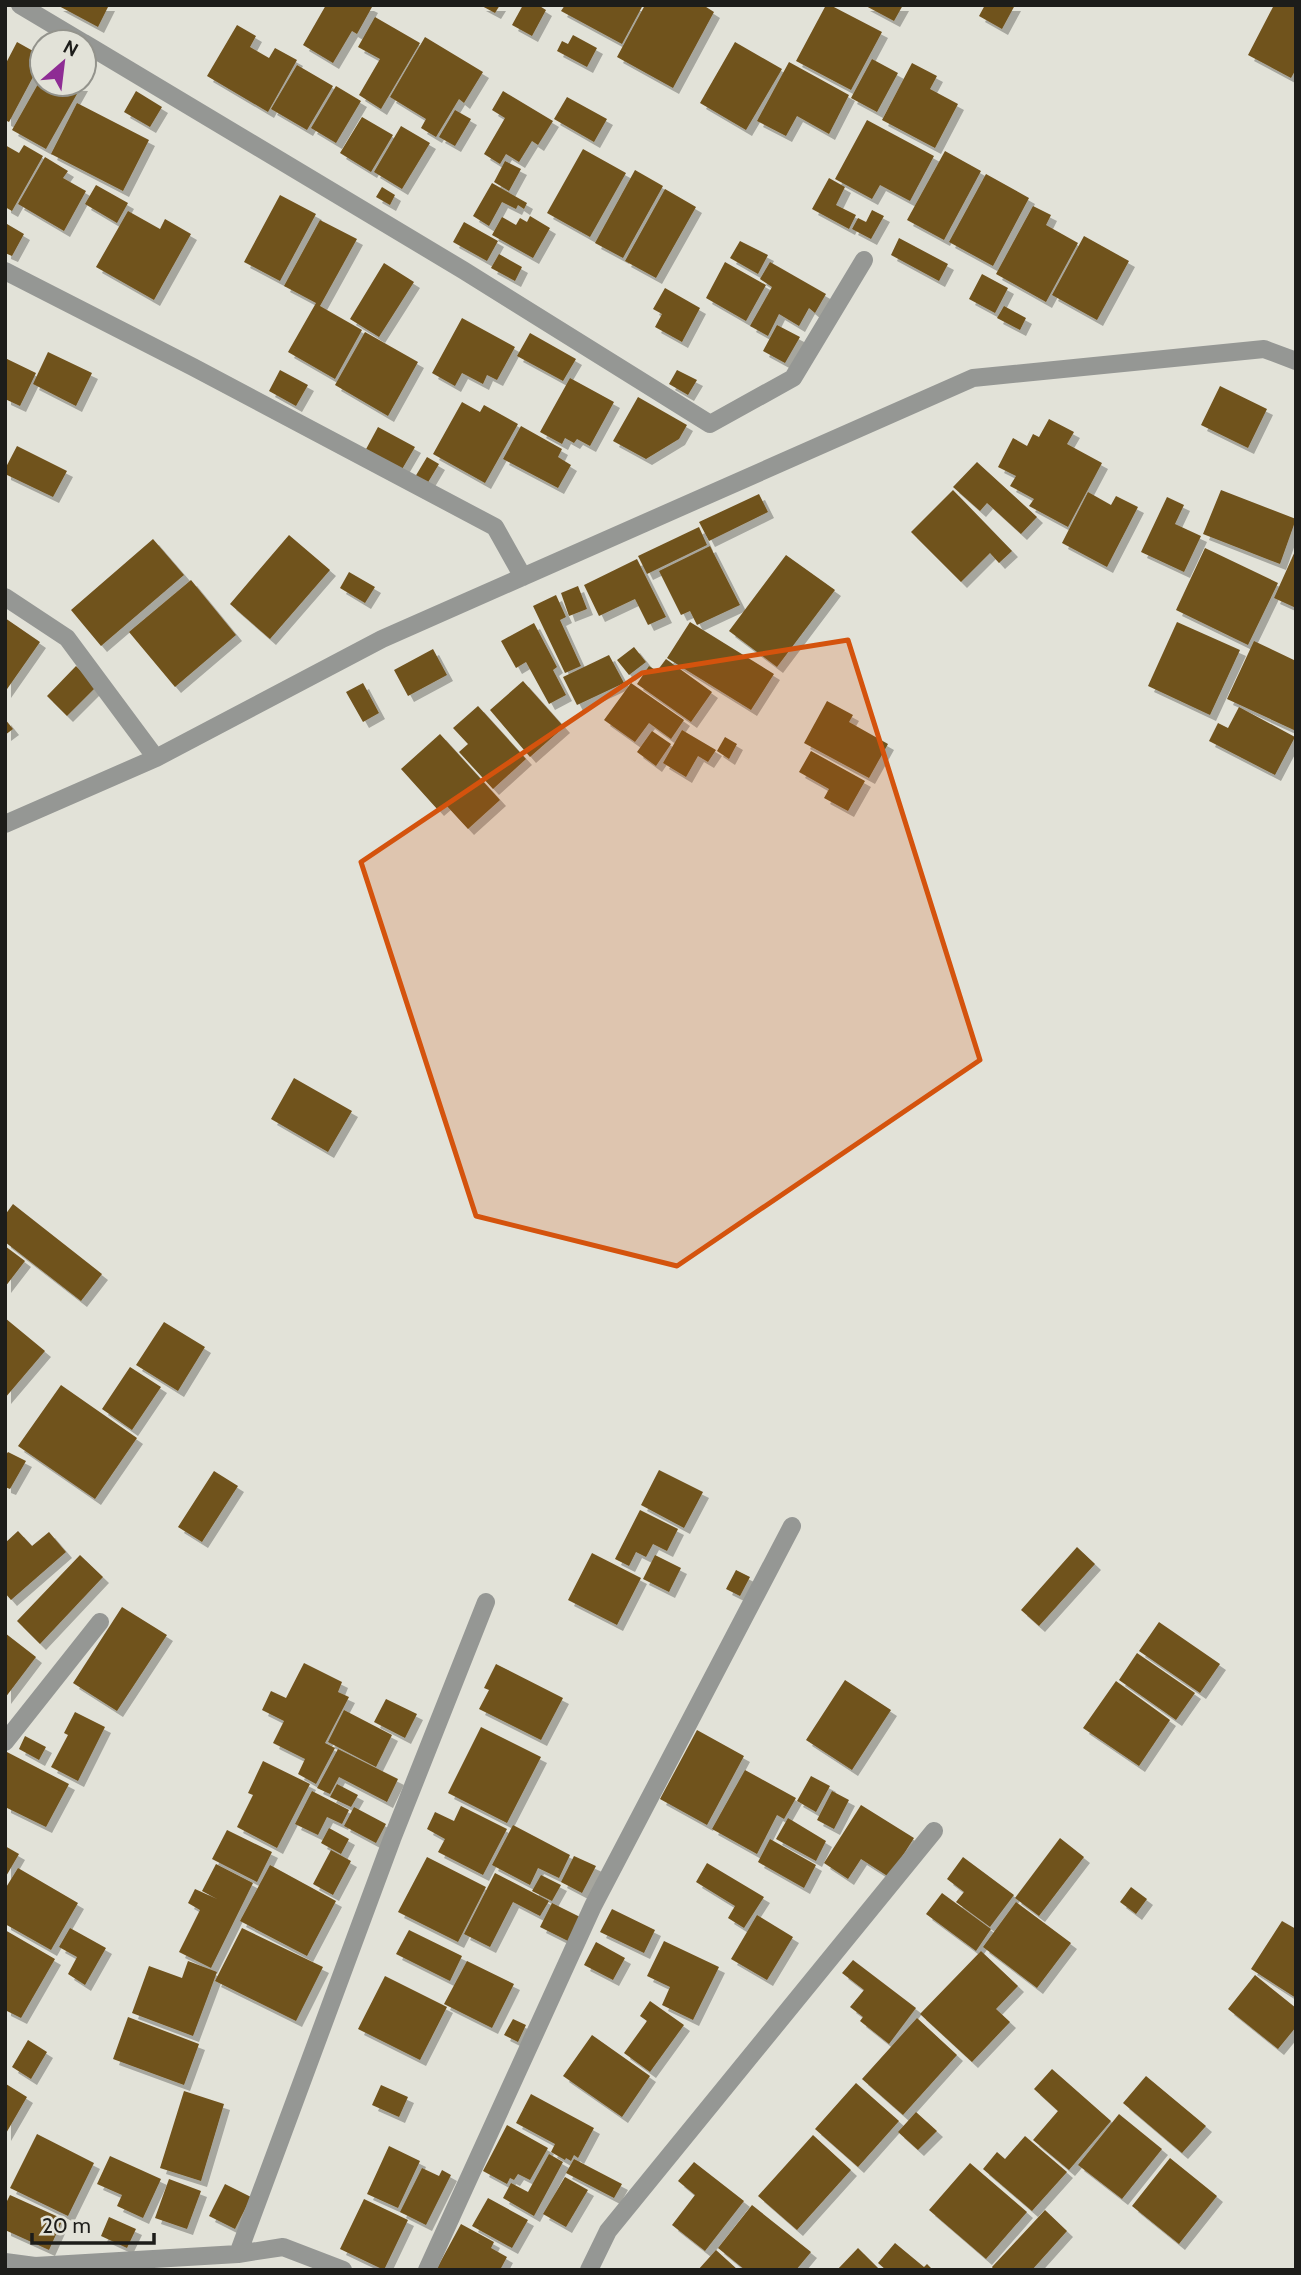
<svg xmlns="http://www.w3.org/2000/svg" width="1301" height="2275" font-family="Cabin,sans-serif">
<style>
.building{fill:#70521e;filter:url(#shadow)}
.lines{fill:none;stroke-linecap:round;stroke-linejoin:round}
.street{stroke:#959794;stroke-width:18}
.marked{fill:#d4530d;fill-opacity:0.2;stroke:#d4530d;stroke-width:5;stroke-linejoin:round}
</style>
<defs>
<filter id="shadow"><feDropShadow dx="6" dy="6" stdDeviation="0" flood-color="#0004"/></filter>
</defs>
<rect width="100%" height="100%" fill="#e2e2d8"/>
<path class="building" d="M57,5h52l-11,22z
M326,5h42l4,2 -15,27 -5,-3 -19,32 -30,-18z
M480,5h20l-5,8z
M523,5h15l8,5 -14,26 -20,-11z
M565,5h78l-21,39 -61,-33z
M645,5h58l11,7 -41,76 -56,-31z
M826,5h4l52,27 -31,58 -55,-29z
M864,5h39l-9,16z
M985,5h30l-13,24 -23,-13z
M1274,5h22v64l-5,9 -43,-23z
M375,17l45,26 -39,66 -22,-14 21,-36 -22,-12z
M237,25l19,11 -6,11 19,11 6,-10 22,12 -29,52 -61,-36z
M573,35l24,13 -10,19 -30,-16 5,-10 6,3z
M425,37l58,35 -19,31 -5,-4 -23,38 -15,-9 5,-9 -36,-22z
M17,42l25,14v4l-33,62 -4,-2v-55z
M735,42l47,27 -36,61 -46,-27z
M872,59l26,14 -21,39 -26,-14z
M789,62l60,33 -20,39 -32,-18 -11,20 -29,-15z
M912,63l25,13 -7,13 28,15 -23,44 -53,-28z
M297,65l36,21 -26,44 -36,-21z
M42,77v7l40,1 -36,64 -34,-19z
M336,86l25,15 -25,42 -25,-15z
M136,91l26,16 -12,20 -26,-15z
M503,91l50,30 -15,24 -6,-4 -13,21 -13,-8 -6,10 -16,-10 21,-36 -13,-8z
M567,97l40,22 -13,23 -40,-23z
M77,103l72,37 -26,51 -72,-37z
M455,110l16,9 -16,27 -16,-9z
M362,117l31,18 -22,37 -31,-19z
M867,120l67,36 -24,45 -30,-16 -8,14 -37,-20z
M401,126l29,17 -28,46 -28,-17z
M5,145l14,8 5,-8 19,11 -31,55 -7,-4z
M583,149l43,24 -36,64 -43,-24z
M945,151l36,20 -37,69 -37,-20z
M45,157l23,14 -5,7 23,13 -22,40 -46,-27z
M505,161l16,8 -12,22 -15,-9z
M635,170l28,16 -40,72 -28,-15z
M986,174l43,24 -36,68 -44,-24z
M829,178l16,9 -9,18 20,10 -7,14 -37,-20z
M492,183l35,20 -3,6 -6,-4 -2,4 -14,-7 -13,24 -16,-10z
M96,185l32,18 -11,20 -32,-19z
M382,187l13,8 -5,10 -14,-8z
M665,189l31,18 -40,71 -31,-17z
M280,195l36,19 -36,67 -36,-19z
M1033,206l18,9 -5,10 32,18 -32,59 -50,-28z
M872,210l12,6 -13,23 -19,-10 6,-11 8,4z
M128,211l32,18 5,-10 26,15 -37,66 -58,-33z
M530,216l20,12 -17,30 -41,-23 10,-18 14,8 4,-7 7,4z
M320,220l37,19 -37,67 42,24 -27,49 -47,-27 28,-49 -32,-17z
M464,222l34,19 -11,20 -34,-19z
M7,224l17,10 -12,22 -7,-3z
M1084,236l45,25 -32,59 -45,-25z
M899,238l49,26 -9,17 -48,-26z
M740,241l28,14 -10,19 -28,-16z
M499,254l23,13 -7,14 -24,-13z
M725,262l41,23 -20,36 -40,-23z
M770,262l56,32 -11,19 -6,-5 -10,18 -20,-12 -11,22 -18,-10 22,-39 -12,-8z
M384,263l30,19 -35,55 -29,-18z
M982,274l26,14 -13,25 -26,-14z
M665,288l35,20 -18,34 -27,-15 7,-13 -9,-5z
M1004,306l22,12 -6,12 -23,-12z
M462,318l53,29 -18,33 -10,-5 -4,9 -21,-11 -7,13 -23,-13z
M777,325l23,12 -15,26 -22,-12z
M365,332l53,30 -30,54 -53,-31z
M530,333l46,26 -13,22 -46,-25z
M48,352l44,21 -16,33 -43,-22z
M5,358l31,15 -16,33 -15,-7z
M280,370l28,15 -12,21 -27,-15z
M677,370l20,10 -9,15 -19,-11z
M570,378l44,24 -24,44 -13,-7 -3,4 -9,-5 -3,6 -22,-12z
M1220,386l47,23 -19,39 -47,-23z
M638,397l49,28 -8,14 -33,20 -33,-18z
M462,402l18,10 4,-7 34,19 -33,59 -52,-29z
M1049,419l25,13 -7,12 35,19 -34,64 -39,-21 5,-7 -24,-13 6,-10 -18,-9 15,-29 14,8 6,-12 6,3z
M521,426l41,23 -4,8 13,8 -13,23 -55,-29z
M378,427l37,20 -14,24 -36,-20z
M17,446l50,25 -14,26 -48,-23v-5z
M427,457l12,7 -12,20 -12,-7z
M977,462l60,55 -16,17 -34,-31 -7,8 -27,-24z
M953,490l59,61 -13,12 -9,-10 -29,29 -50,-50z
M1221,490l75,29 -16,45 -77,-30z
M1088,492l23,13 5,-9 22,11 -31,60 -45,-24z
M759,494l9,18 -59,29 -10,-19z
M1167,497l17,8 -9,19 26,12 -17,36 -43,-20z
M699,527l8,18 -60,29 -9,-18z
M289,535l41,35 -60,69 -40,-35z
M153,539l31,36 -83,71 -30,-36z
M710,546l30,59 -43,20 -7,-14 -9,4 -22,-44z
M1205,548l73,35 -30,62 -72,-35z
M1296,549v59l-22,-10z
M786,555l49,35 -58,77 -48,-36z
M637,559l29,58 -18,8 -13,-26 -36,17 -15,-31z
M349,572l26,15 -10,16 -25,-15z
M191,580l45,55 -61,52 -46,-55z
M578,586l9,23 -18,7 -8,-23z
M556,595l10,22 -6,3 21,46 -16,7 -32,-67z
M5,618l35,24 -35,50z
M690,622l84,52 -23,36 -84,-52z
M1177,622l63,28 -30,65 -62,-29z
M534,623l23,44 -4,3 13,25 -17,9 -23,-42 -10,6 -15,-27z
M1254,641l42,20v70l-69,-32z
M634,647l12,15 -17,13 -12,-15z
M433,649l14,26 -39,21 -14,-26z
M609,655l15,28 -47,22 -14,-28z
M666,659l46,33 -21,30 -54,-38 12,-18 8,5z
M76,666l21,20 -30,30 -20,-20z
M523,681l41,46 -34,30 -40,-47z
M363,683l16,30 -16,9 -17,-30z
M631,683l53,37 -13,19 -22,-16 -14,19 -31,-22z
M827,701l26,14 -4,7 39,22 -19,34 -65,-35z
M478,706l48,53 -33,30 -34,-37 9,-8 -15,-16z
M1239,707l56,30 -20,38 -66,-34 9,-18 10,5z
M5,719l8,10 -8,6z
M682,730l34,20 -8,12 -10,-6 -12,21 -23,-14z
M652,731l19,13 -15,22 -19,-14z
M440,734l60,66 -32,29 -23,-25 -7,6 -37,-41z
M725,737l12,7 -8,15 -12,-8z
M811,751l54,30 -17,30 -24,-13 5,-9 -30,-17z
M294,1078l58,33 -24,41 -57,-33z
M13,1204l89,70 -21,27 -76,-59v-27z
M5,1246l20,15 -20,26z
M5,1318l40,33 -40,47z
M164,1322l41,25 -27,44 -42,-26z
M130,1367l31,20 -29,43 -30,-21z
M61,1385l76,53 -42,61 -77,-53z
M8,1452l18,9 -16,28 -5,-2v-31z
M659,1470l44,22 -19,36 -43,-23z
M214,1471l24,15 -36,56 -24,-15z
M640,1510l38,19 -11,22 -14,-7 -7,13 -10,-5 -7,14 -14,-7z
M18,1531l14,15 17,-14 17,20 -55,48 -6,-7v-50z
M1077,1547l18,17 -56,62 -18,-16z
M592,1553l49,25 -24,47 -49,-25z
M80,1555l23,22 -63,67 -23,-23z
M655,1555l26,13 -12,24 -26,-13z
M736,1570l14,7 -10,19 -14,-7z
M122,1607l45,28 -50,76 -44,-28z
M1159,1622l61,42 -20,29 -61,-42z
M5,1633l31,24 -31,41z
M1137,1653l58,40 -19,27 -57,-40z
M304,1663l38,19 -4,10 11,5 -24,46 10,5 -19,36 -18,-10 7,-15 -32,-16 11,-22 -22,-11 9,-19 15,7z
M496,1664l67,34 -22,42 -62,-31 10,-19 -5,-2z
M845,1680l46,30 -39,60 -46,-30z
M1116,1681l54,39 -31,46 -56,-38z
M386,1699l31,15 -12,24 -31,-16z
M344,1710l48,25 -16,32 -48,-25z
M75,1712l30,15 -27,54 -27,-14 17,-32 -4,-2z
M481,1727l60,30 -34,66 -59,-30z
M697,1730l47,26 -37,69 -47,-26z
M25,1736l21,11 -7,13 -20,-11z
M338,1749l60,30 -11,23 -48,-25 -9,17 -13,-6z
M5,1751l64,33 -23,43 -41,-20z
M263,1761l47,23 -33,64 -40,-21 16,-32 -5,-2z
M745,1770l51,28 -12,21 -7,-4 -20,39 -45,-25z
M811,1776l19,10 -14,26 -19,-11z
M337,1784l21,11 -7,12 -21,-10z
M312,1791l37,19 -7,14 -15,-7 -9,18 -23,-11z
M832,1791l17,9 -15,29 -17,-9z
M861,1805l53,33 -25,39 -28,-18 -13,20 -24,-16z
M461,1806l46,23 -24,46 -45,-23 7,-13 -18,-10 8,-17 19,9z
M354,1807l32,17 -10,19 -32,-17z
M788,1818l38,23 -10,20 -40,-22z
M513,1825l57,30 -11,23 -21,-10 -8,17 -38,-20z
M329,1828l20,11 -8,15 -20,-11z
M227,1830l45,22 -15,30 -45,-23z
M1060,1838l24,19 -45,59 -24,-18z
M770,1839l46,26 -12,23 -46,-26z
M5,1846l14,8 -14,24z
M331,1850l20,11 -18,34 -20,-11z
M574,1856l22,10 -14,27 -21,-11z
M427,1857l59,30 -28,55 -60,-30z
M963,1857l51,38 -24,32 -34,-25 8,-10 -17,-13z
M707,1863l57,34 -20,31 -16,-10 7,-12 -39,-24z
M216,1864l37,19 -42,85 -32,-16 21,-42 -12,-7 7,-14 22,10 -15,-8z
M270,1865l66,36 -29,55 -67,-35z
M18,1868l60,35 -27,47 -46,-26v-35z
M495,1873l54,28 -9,15 -27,-14 -23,45 -26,-13z
M541,1875l20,10 -9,16 -20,-10z
M1131,1887l16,12 -11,15 -16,-12z
M942,1893l49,36 -15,22 -50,-37z
M1016,1902l55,41 -34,45 -54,-41z
M552,1903l28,14 -12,24 -28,-14z
M612,1909l43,21 -11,23 -44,-21z
M757,1915l36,22 -26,43 -36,-21z
M1282,1921l14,8v69l-45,-29z
M70,1928l36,20 -21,37 -17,-11 9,-17 -18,-10z
M242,1928l81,39 -27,54 -81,-40z
M5,1930l50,29 -34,59 -16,-8z
M409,1930l53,26 -12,25 -54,-27z
M664,1941l55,26 -26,53 -31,-15 8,-18 -23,-11z
M596,1942l29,16 -12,22 -29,-15z
M981,1951l37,35 -22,23 14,13 -38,40 -52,-48z
M853,1960l63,48 -27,36 -29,-23 3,-4 -13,-10 14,-17 -22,-17z
M188,1961l29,11 -24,64 -61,-23 17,-47 33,12z
M467,1961l47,23 -22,44 -48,-24z
M1255,1975l41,33v19l-18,22 -50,-40z
M385,1976l62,31 -27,53 -62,-31z
M650,2001l34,24 -34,47 -26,-19 23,-32 -7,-5z
M128,2017l71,27 -15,41 -71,-26z
M917,2018l40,37 -54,60 -41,-36z
M513,2019l13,6 -8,17 -14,-7z
M592,2035l58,41 -28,41 -59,-41z
M28,2040l19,12 -16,27 -19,-12z
M1052,2069l59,52 -42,49 -36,-30 25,-29 -24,-22z
M1146,2076l60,50 -24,27 -59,-50z
M856,2083l43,38 -41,46 -43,-38z
M6,2084l21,13 -22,38v-49z
M381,2085l27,12 -9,20 -27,-12z
M184,2091l40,13 -23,77 -41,-13z
M531,2094l63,34 -16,30 -4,-3 -3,6 -5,-3 -1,2 -14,-8 4,-8 -39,-21z
M916,2112l21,19 -19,19 -20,-18z
M1119,2114l43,35 -40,50 -44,-34z
M507,2125l41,23 -18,32 -12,-6 -4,6 -4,-2 -3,6 -24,-13z
M37,2134l57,29 -26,53 -58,-28z
M813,2135l38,35 -54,60 -39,-34z
M1025,2136l42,36 -35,39 -49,-42 14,-17 8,7z
M389,2146l31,15 -22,47 -31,-14z
M549,2154l14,8 -29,54 -31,-18 8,-15 17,9z
M110,2156l51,23 -18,39 -26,-12 5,-11 -25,-11z
M1170,2158l47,38 -38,48 -47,-38z
M574,2159l48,25 -8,14 -48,-25z
M694,2162l50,39 -39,50 -33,-26 23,-30 -17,-14z
M970,2163l57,49 -41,47 -57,-49z
M422,2168l17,8 3,-6 9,5 -25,50 -26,-13z
M565,2177l23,13 -22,37 -23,-13z
M169,2179l32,12 -14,38 -32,-11z
M225,2184l26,13 -16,32 -26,-13z
M10,2195l53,24 -14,31 -44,-20v-25z
M488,2198l40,22 -16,28 -40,-22z
M364,2199l44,21 -24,50 -44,-21z
M752,2205l59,47 -15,18h-51l-27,-22z
M1045,2210l22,21 -35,39h-38l-2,-3z
M109,2217l27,12 -9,19 -26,-12z
M461,2224l33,18 -3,6 16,9 -7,13h-64z
M895,2243l29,24 3,-3 6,6h-47l-8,-7z
M858,2248l22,22h-43z
M716,2250l22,20h-40z"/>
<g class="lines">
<path class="street" d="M20,5l62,37
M84,43l379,227 247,154 83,-46 71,-118
M5,271l188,96 302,160 28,50
M5,597l62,41 89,120
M5,824l151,-66 226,-119 591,-261 291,-29 32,12
M5,1742l95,-120
M238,2254l154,-415 94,-237
M5,2262l30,4 203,-12 45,-7 60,23
M427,2270l166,-364 199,-380
M589,2270l19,-39 326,-400"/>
</g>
<path class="marked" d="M848,640l132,420 -303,206 -201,-50 -115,-354 281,-189z"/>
<rect width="1301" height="2275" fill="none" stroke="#1d1d1a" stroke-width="14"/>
<g transform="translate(63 63) rotate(28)"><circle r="33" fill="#e2e2d8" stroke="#93938c" stroke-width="2"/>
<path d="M0-5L12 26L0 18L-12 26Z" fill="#8e2c94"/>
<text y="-10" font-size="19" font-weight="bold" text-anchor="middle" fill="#1d1d1a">N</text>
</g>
<path d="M32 2233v10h122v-10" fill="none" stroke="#1d1d1a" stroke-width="3.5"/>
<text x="42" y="2233" font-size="21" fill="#1d1d1a" stroke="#e2e2d8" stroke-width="5" paint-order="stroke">20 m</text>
</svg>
